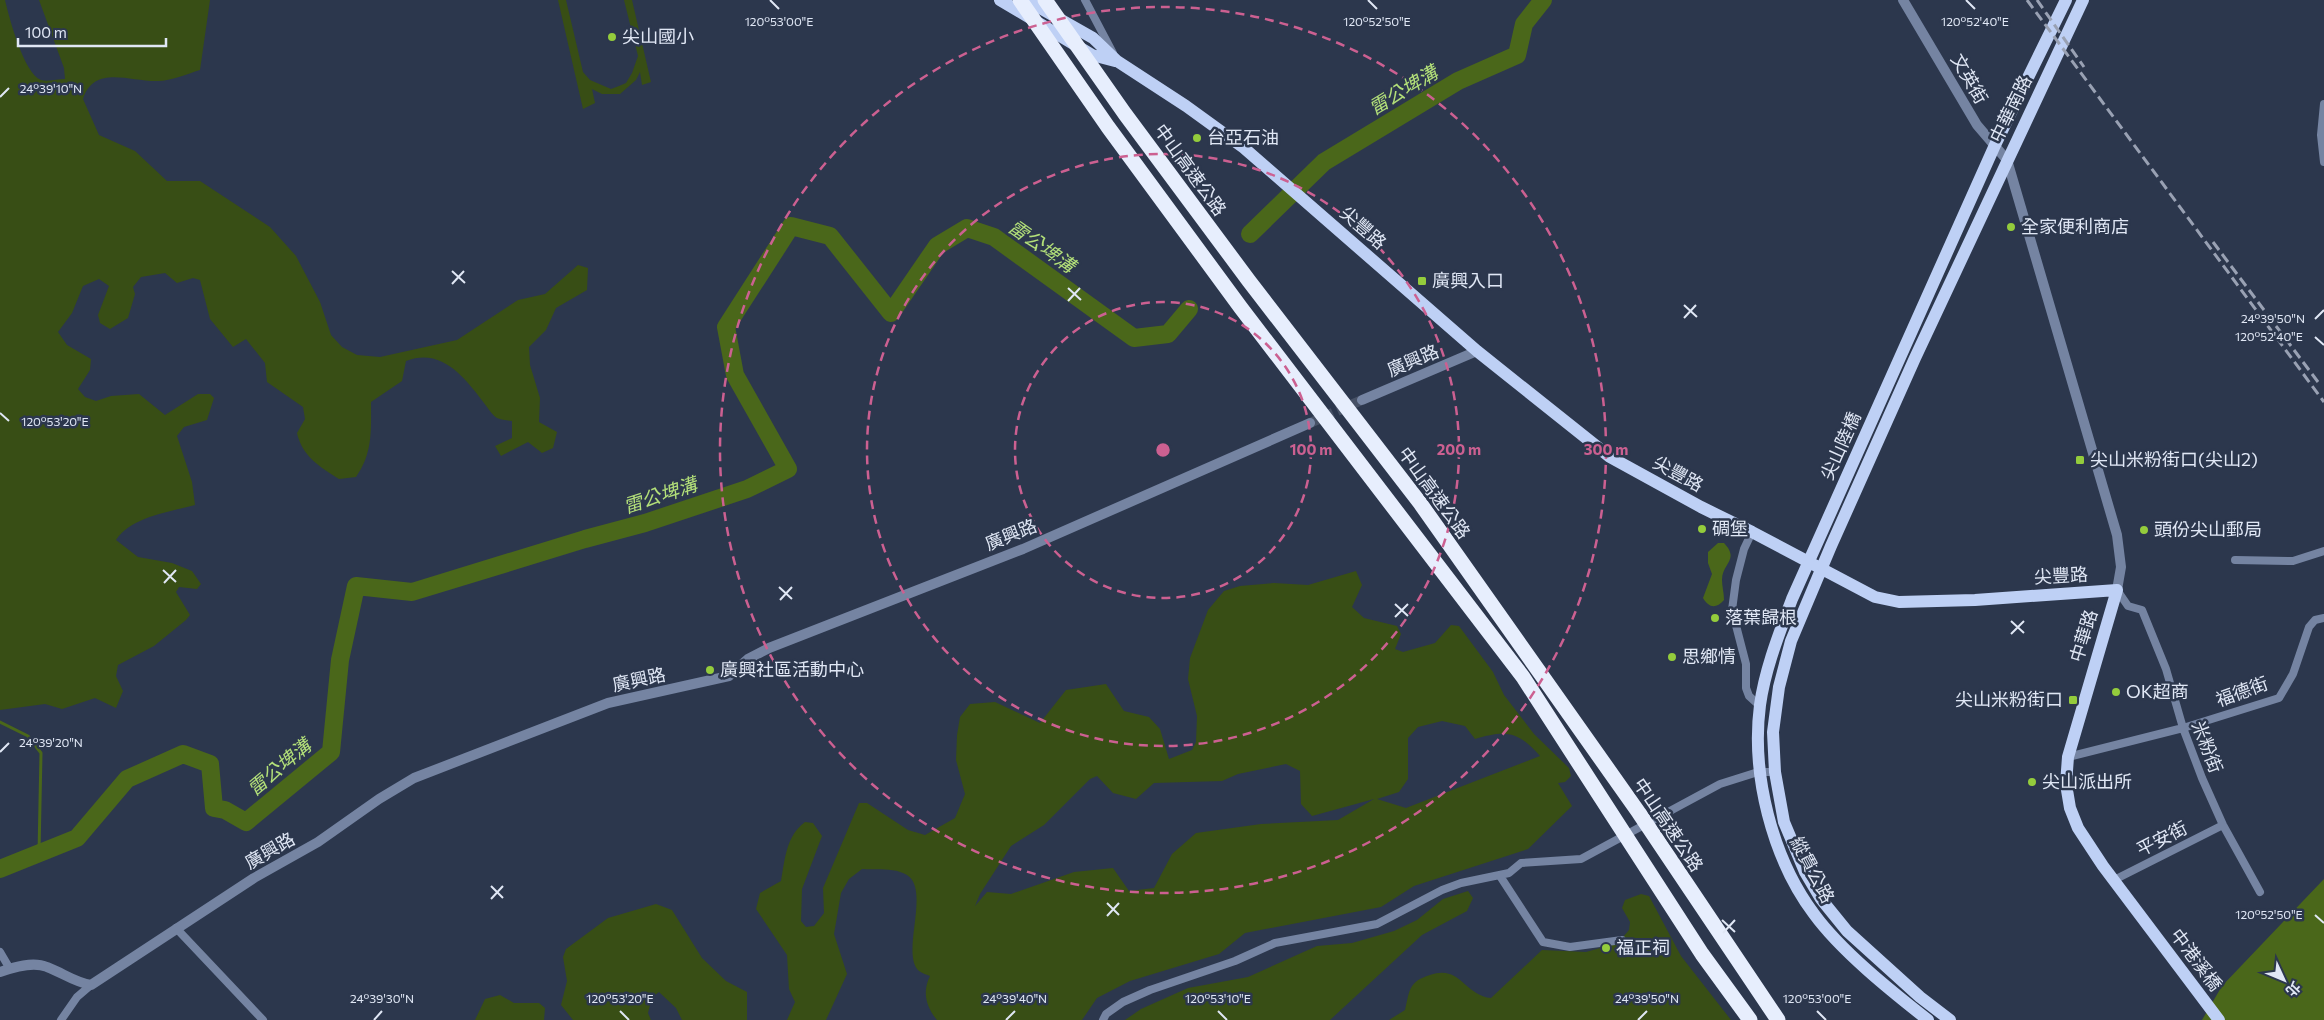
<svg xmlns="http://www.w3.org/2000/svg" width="2324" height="1020" font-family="Commissioner,'Noto Sans TC',sans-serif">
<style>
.green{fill:#384e15;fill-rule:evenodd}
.water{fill:#4a671a}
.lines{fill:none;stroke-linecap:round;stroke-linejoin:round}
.stream{stroke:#4a671a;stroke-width:3}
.river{stroke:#4a671a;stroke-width:18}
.tertiary-tunnel{stroke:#475166;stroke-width:10;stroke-dasharray:10 5;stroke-linecap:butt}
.minor{stroke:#7584a2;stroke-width:8}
.tertiary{stroke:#7584a2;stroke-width:10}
.primary{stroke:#bed0f5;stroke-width:12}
.motorway{stroke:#e7eefd;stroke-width:15}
.rail{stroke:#99a1b3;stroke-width:3;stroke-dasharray:10 5;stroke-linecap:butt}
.ticks{fill:none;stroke:#e0e7f5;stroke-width:2}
.ring{fill:none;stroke:#cc6091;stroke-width:2.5;stroke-dasharray:9 6}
.poi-dot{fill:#94cc3c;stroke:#2c374d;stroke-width:2}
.labels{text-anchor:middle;stroke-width:5;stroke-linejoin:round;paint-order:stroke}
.poi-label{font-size:18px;fill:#e0e7f5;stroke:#2c374d;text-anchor:start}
.street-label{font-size:18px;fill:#e0e7f5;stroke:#2c374d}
.water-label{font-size:19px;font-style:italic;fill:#b3e079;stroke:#2c374d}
.ticks-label{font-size:12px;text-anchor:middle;fill:#e0e7f5;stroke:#2c374d;stroke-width:5;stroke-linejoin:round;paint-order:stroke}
.centre{fill:#cc6091;stroke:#2c374d;stroke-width:2.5}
.ring-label{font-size:15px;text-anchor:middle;font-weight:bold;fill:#cc6091;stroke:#2c374d;stroke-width:5;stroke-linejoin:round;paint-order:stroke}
</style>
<rect width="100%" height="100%" fill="#2c374d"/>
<path class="green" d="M0,0h5c4,17 19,74 36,80 6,2 17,-1 24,-1l-1,-11 -25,-68h171l-10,70c-13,4 -29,11 -42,11 -28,1 -64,-17 -75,18l16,36 36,16 32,30h33l70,46 26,29 24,46 11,33 11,12 15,8 23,2 77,-17 61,-40 27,-6 33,-29 10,3 -1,22 -31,18 -10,22 -17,17 1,18 10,33 -1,24 18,10 -4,16 -11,5 -14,-11 -27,14 -6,-10 17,-8v-17c-5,-1 -11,-1 -15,-3 -5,-3 -9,-10 -13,-15 -19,-25 -42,-56 -78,-42l-4,20 -31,21c0,28 2,51 -15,75l-17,2c-19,-12 -37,-23 -42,-46l8,-14 -2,-12 -36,-25 -2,-19 -19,-24 -13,8 -23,-28 -10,-39 -7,-2 -16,5 -12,-10 -24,4 -8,10 2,7 -7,24 -18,11 -10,-6 -2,-8 11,-29 -10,-7 -16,7 -11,27 -14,19 9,13 24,14 -1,11 -12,19 7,8 11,4 15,-5 28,-2 26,21 33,-21h12l4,4 -7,22 -23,7 -7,9 15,46 3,23c-26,7 -64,12 -79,35l22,17 34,6 20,8 9,13 -4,5 -18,-2 -3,5 14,23 -4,5 -32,26 -36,19 -2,11 7,15 -7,17 -21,-10 -33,11 -17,-5 -45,6z
M558,0h8l17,72 7,8 21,9 8,-3 7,-3 6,-10 6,-17 -14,-56h8l19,82 -9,3 -2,-13 -4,8 -16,14h-18l-10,-5 3,14 -12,6z
M1356,571l6,14 -10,22 12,11 33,8 4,8 -6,15 8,3 32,-9 16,-18 8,1 34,46 11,23 30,39 35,34 2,8 -6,6 -7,1 14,23 -44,43 -114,37 -33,21 -136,26 -26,21 -89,27 -33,17 -15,22h-145c-11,-13 -15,-28 -7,-44 -3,-1 -8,-3 -11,-5 -19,-17 12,-81 -12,-96 -13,-8 -31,-5 -45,-6l-13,10 -8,14 -7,41 13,40 -21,46h-39l8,-18 -6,-13 -2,-34 -31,-46 4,-16 21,-12c4,-22 5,-45 24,-59l8,1 9,13 -20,53 -1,32 5,6 8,-1 10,-13 -1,-25 36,-85h8l41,27 17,5 30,-17 10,-24 -9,-34 1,-25 3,-18 10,-13 25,-2 45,21 26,-33 40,-6 18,27 25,6 11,12 9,30 23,-9 4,-8 1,-26 -9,-37 2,-21 18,-48 16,-19 16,-5 34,-3 34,2zM1442,721l23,5 10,13c31,-9 43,-8 65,17l-134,52 -29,-9 22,-7 9,-13v-41l10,-11zM1286,764l14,7 1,33 11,12 62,-17 -36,21 -77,4 -65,9 -24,21 -18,34 -25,3 -16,-23 -39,4 -63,22 -24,-2 -12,14 5,-12 31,-48 33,-21 46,-46 7,-3 16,17 23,6 18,-16 68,-2 16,-7z
M1468,891l5,7 -6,13 -45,24 -92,85h-205l16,-11 47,-21 60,-11 69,-31 35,-3 42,-12 23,-11 26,-21z
M1641,894l8,2 32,60 50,64h-342l16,-10c5,-20 3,-28 25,-35 30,-11 34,20 61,23l51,-48 44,2 32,-9 11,-13 1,-8 -8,-14 3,-8z
M656,904l16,6 30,48 24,23 21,11v28h-65l-6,-12 -17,-16 -7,5 -4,16 3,7h-78l-12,-15 6,-24 -4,-24 3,-8 42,-31z
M500,995l14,8h25l6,5 -1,12h-69l10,-21z"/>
<path class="water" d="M1718,543h6c16,17 -2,20 -2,37 0,6 2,13 2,20 -8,9 -15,8 -21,-2l9,-24 -4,-11v-11z
M2324,879v141h-122l20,-34z"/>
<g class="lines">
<path class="stream" d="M0,722l28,14 13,17 -2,100"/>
<path class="river" d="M1250,234l74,-72 134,-81 59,-26 7,-31 19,-24
M0,869l77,-31 50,-59 56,-25 27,10 4,44 11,2 21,12 85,-70 9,-92 16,-74 56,6 173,-53 60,-16 102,-34 41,-20 -53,-94 -9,-48 65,-101 39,10 61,77 46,-67 30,-18 27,9 140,101 34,-4 21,-25"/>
<path class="tertiary-tunnel" d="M1310,423l52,-23"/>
<path class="minor" d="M1085,0l28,53
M2324,104l-3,31 3,27
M1752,532l-8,17 -8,31 -4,30 14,54v24l3,8 11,10
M2235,560l58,1 31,-10
M2117,590l11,16 14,4 24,59 17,59 19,50 21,47 37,67
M2068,757l115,-29 96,-30 14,-24 16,-47 6,-7 9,-2
M1500,876l43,66 27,5 52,-7
M2114,880l109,-55
M176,928l87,92
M0,952l10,17
M61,1020l16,-23 14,-12
M1103,1020l3,-6 17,-12 27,-12 85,-29 40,-18 102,-19 65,-34 19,-7 48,-10 12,-10 60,-4 139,-75 38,-12h17"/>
<path class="tertiary" d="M1903,0l74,125 30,35 110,375 4,32 -4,23
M1362,400l115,-49
M0,972c14,-5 33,-11 47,-5 16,6 27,15 44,18l163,-107 64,-36 61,-43 35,-21 194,-75 121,-27 19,-17 21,-11 254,-99 287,-126"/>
<path class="primary" d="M1000,0l92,55 23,6
M1026,0l67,38 24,23 69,45 58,42 233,203 133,106 91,50 51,25 123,65 24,5 76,-2 142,-10 -49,167 -2,27 4,24 8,20 25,38 116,154
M1928,1020c-37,-29 -87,-69 -114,-106 -42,-56 -63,-140 -54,-209 5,-36 19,-71 32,-106l203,-454 71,-145
M1950,1020l-30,-23 -73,-66 -26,-32 -16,-27 -21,-50 -9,-50 -2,-40 6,-45 12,-46 40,-95 84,-188 168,-358"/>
<path class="motorway" d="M1020,0l88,127 133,181 282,369 179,277 48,66
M1045,0l80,114 124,167 171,222 219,310 139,207"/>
<path class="rail" d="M2027,0l297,402
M2037,0l47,67
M2213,242l108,144"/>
</g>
<path class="ticks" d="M770,0l9,9M1368,0l9,9M1966,0l9,9M0,97l9,-9M452,271l13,12M452,284l12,-13M1068,288l13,12M1068,301l12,-13M1684,305l13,12M1684,318l12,-13M2315,319l9,-9M2315,337l9,8M0,413l9,8M163,570l13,12M164,583l12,-13M779,587l13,12M780,600l12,-13M1395,604l13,12M1395,617l13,-13M2011,621l13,12M2011,634l13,-13M0,752l9,-9M491,886l12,12M491,899l12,-13M1107,903l12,12M2315,915l9,8M1107,916l12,-13M1722,920l13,12M1723,933l12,-13M620,1011l9,9M1218,1011l9,9M1817,1011l9,9M374,1020l8,-9M1006,1020l9,-9M1638,1020l9,-9"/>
<g class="ring">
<circle cx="1163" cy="450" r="148"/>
<circle cx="1163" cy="450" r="296"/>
<circle cx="1163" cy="450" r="443"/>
</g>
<g class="poi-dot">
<circle cx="612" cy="37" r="5"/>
<circle cx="1197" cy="138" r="5"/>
<circle cx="2011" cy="227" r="5"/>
<rect x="1417" y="276" width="10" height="10" rx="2.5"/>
<rect x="2075" y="455" width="10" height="10" rx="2.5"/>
<circle cx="1702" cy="529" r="5"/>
<circle cx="2144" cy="530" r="5"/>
<circle cx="1715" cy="618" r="5"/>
<circle cx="1672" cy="657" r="5"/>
<circle cx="710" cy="670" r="5"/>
<circle cx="2116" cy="692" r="5"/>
<rect x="2068" y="695" width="10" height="10" rx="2.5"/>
<circle cx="2032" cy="782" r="5"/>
<circle cx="1606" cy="948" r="5"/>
</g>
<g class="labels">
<g class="poi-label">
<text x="622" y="43">尖山國小</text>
<text x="1207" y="144">台亞石油</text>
<text x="2021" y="233">全家便利商店</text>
<text x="1432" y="287">廣興入口</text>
<text x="2090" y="466">尖山米粉街口(尖山2)</text>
<text x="1712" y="535">碉堡</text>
<text x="2154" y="536">頭份尖山郵局</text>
<text x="1725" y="624">落葉歸根</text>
<text x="1682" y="663">思鄉情</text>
<text x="720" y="676">廣興社區活動中心</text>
<text x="2126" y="698">OK超商</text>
<text x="2063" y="706" text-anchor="end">尖山米粉街口</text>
<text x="2042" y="788">尖山派出所</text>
<text x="1616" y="954">福正祠</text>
</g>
<g class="street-label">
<text transform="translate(1969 79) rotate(60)" y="6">文英街</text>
<text transform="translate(2011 109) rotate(-64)" y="6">中華南路</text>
<text transform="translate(1190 170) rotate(54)" y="6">中山高速公路</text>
<text transform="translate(1363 228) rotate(41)" y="6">尖豐路</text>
<text transform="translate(1413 361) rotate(-23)" y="6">廣興路</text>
<text transform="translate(1841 446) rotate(-66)" y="6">尖山陸橋</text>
<text transform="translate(1678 474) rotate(29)" y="6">尖豐路</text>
<text transform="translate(1434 493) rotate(54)" y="6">中山高速公路</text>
<text transform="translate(1011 535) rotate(-22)" y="6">廣興路</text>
<text transform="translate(2061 576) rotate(-3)" y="6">尖豐路</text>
<text transform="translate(2084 636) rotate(-73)" y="6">中華路</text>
<text transform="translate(639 680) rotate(-12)" y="6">廣興路</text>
<text transform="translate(2242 692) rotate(-20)" y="6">福德街</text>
<text transform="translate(2207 747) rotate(69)" y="6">米粉街</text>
<text transform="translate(1668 825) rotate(56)" y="6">中山高速公路</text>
<text transform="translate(2162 839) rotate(-27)" y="6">平安街</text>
<text transform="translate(270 851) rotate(-30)" y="6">廣興路</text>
<text transform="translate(1812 870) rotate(62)" y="6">縱貫公路</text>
<text transform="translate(2196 960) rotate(53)" y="6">中港溪橋</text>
</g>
<g class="water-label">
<text transform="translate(1403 90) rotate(-31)" y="7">雷公埤溝</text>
<text transform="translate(1042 246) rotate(35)" y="7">雷公埤溝</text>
<text transform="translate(660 495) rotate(-18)" y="7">雷公埤溝</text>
<text transform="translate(279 767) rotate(-40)" y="7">雷公埤溝</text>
</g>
</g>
<g class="ticks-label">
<text x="779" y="26">120°53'00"E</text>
<text x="1975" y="26">120°52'40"E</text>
<text x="1377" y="26">120°52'50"E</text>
<text x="51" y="93">24°39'10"N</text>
<text x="2273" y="323">24°39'50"N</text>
<text x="2269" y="341">120°52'40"E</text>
<text x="55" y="426">120°53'20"E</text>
<text x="51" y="747">24°39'20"N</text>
<text x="2269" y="919">120°52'50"E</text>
<text x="382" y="1003">24°39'30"N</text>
<text x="1015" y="1003">24°39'40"N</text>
<text x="1647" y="1003">24°39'50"N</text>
<text x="620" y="1003">120°53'20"E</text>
<text x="1218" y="1003">120°53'10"E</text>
<text x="1817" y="1003">120°53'00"E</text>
</g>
<circle cx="1163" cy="450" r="8" class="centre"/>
<g class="ring-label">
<text x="1311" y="455">100 m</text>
<text x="1459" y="455">200 m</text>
<text x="1606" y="455">300 m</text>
</g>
<g transform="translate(2284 980) rotate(134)" stroke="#2c374d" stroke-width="4" paint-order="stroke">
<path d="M0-4L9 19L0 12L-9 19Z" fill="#e0e7f5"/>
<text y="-8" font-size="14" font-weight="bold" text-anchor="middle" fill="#e0e7f5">北</text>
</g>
<path d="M18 38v8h148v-8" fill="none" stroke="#e0e7f5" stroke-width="2.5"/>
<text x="25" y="38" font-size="15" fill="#e0e7f5" stroke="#2c374d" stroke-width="4" paint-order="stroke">100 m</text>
</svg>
